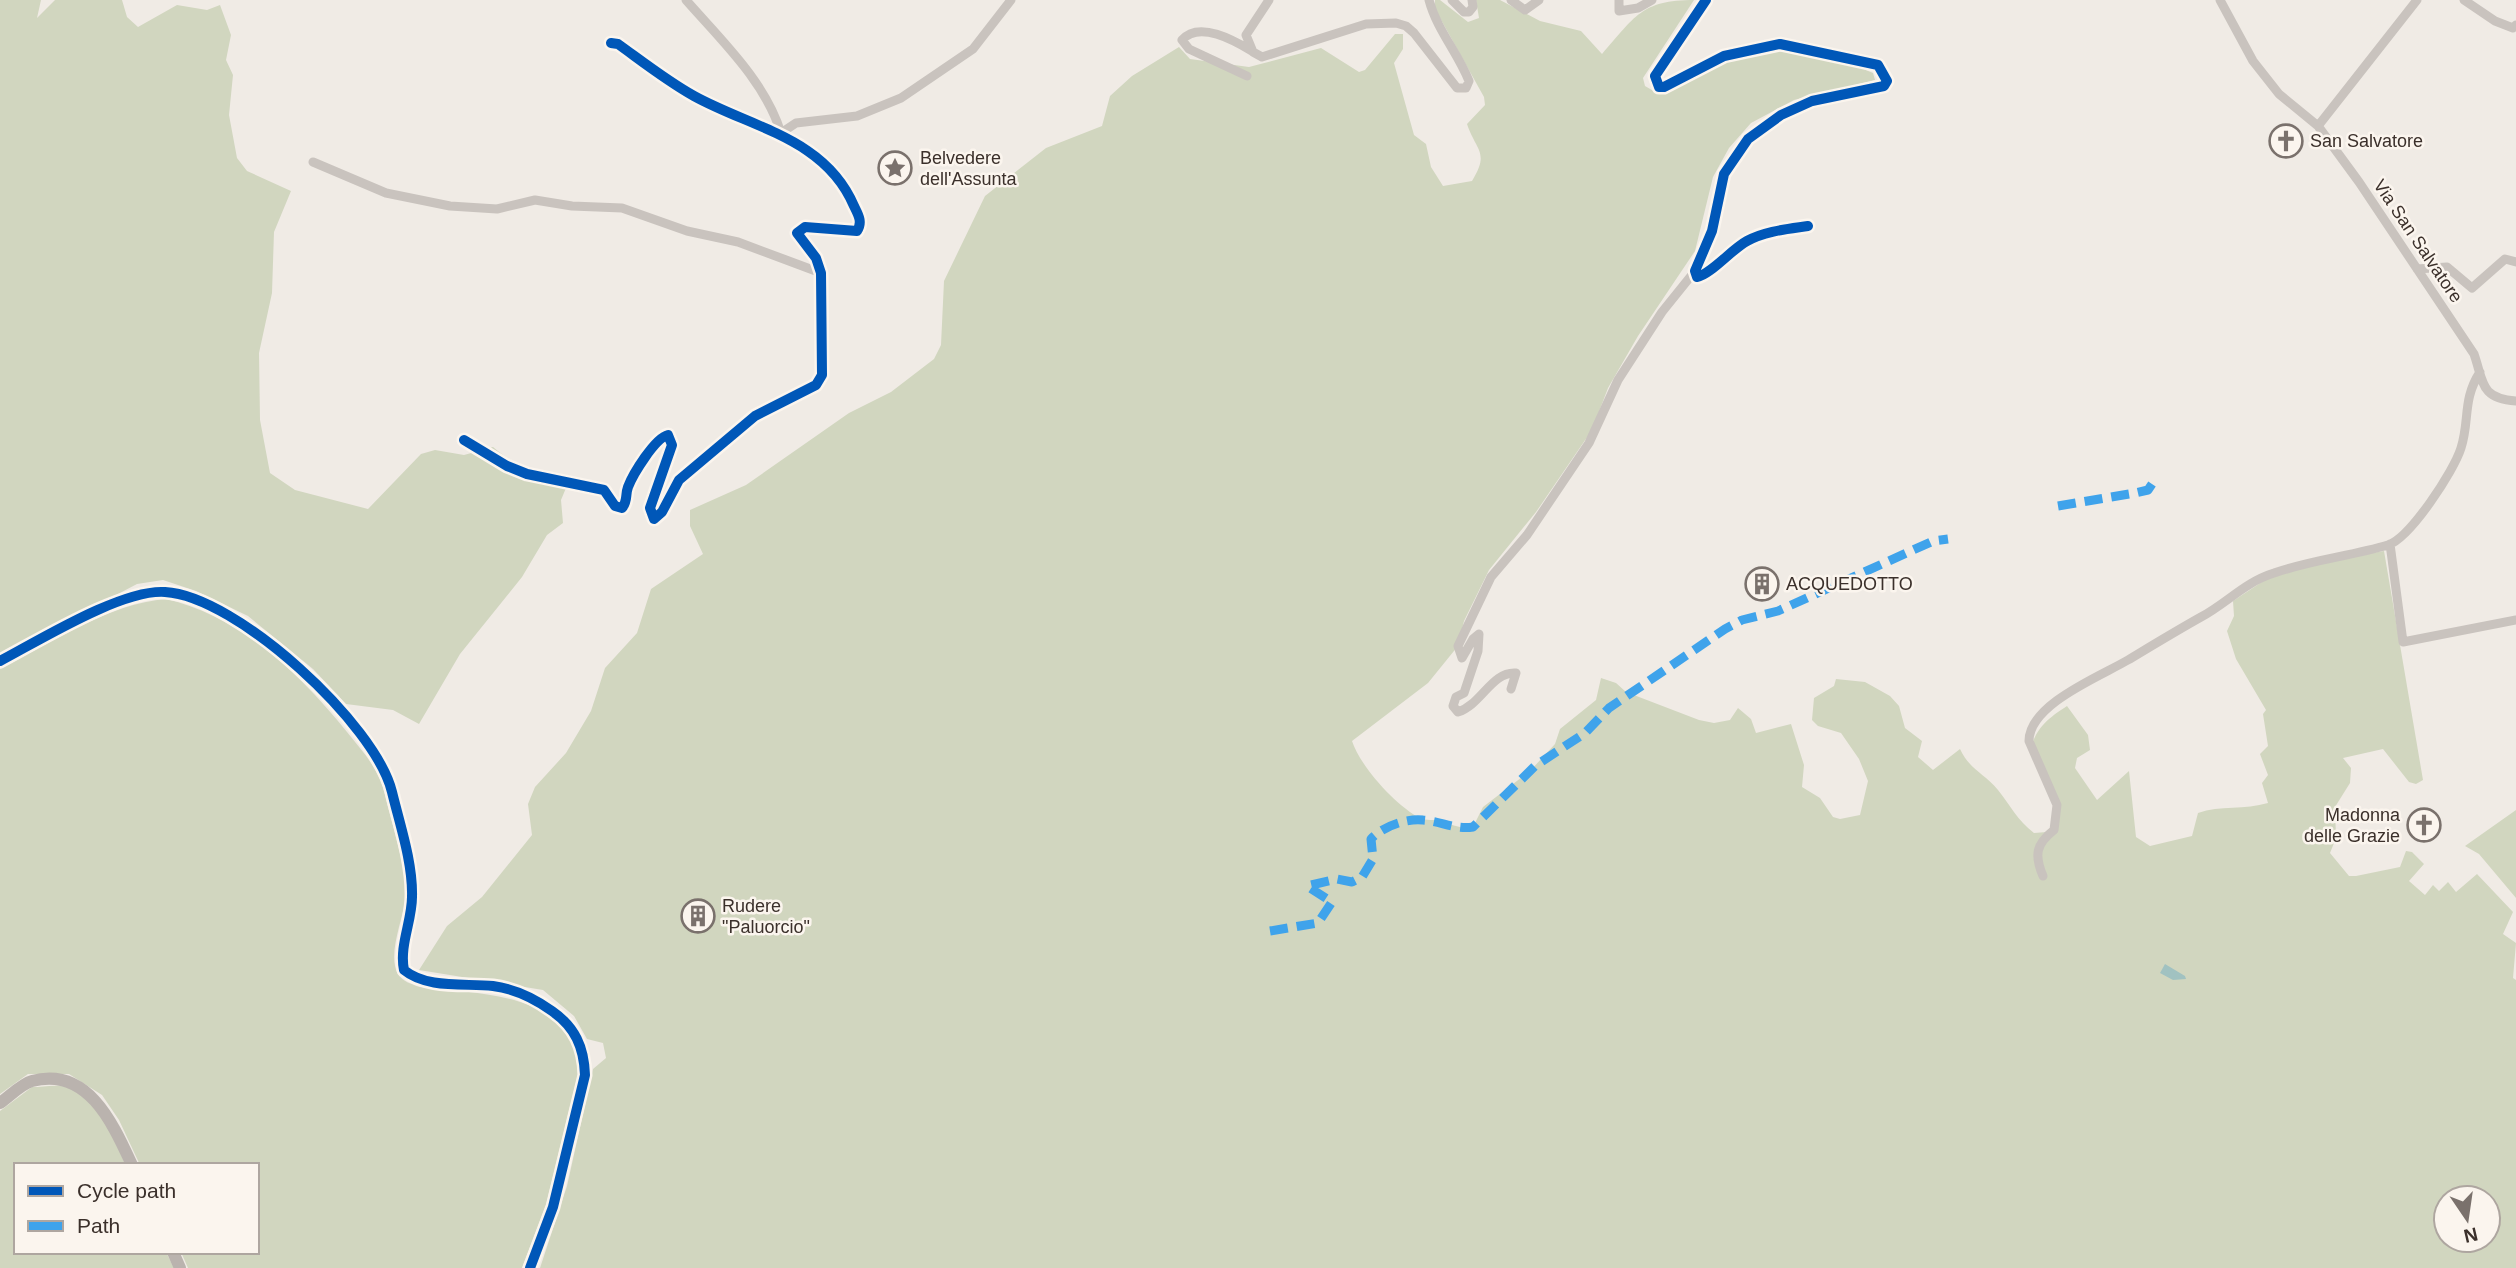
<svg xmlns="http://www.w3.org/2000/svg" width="2516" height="1268" font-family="Arial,sans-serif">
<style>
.green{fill:#d1d6bf;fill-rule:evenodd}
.water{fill:#a1c2c1}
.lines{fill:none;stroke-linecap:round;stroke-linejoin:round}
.street{stroke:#c9c3be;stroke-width:9}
.secondary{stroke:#bab3ae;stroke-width:12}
.quiet{stroke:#3fa3eb;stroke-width:9;stroke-dasharray:18 9;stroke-linecap:butt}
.cycleway-casing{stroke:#fbf5ee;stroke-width:15}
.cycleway{stroke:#0057b8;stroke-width:10}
.labels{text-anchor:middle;stroke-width:5;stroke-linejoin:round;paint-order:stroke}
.poi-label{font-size:18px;fill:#3b302b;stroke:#fbf5ee;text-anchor:start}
.street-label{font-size:18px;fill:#3b302b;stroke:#fbf5ee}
</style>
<rect width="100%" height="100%" fill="#f0ebe5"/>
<path class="green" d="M0,0h41l-4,18 18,-18h67l5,17 11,10 39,-22 30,5 13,-5 11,30 -5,25 7,15 -4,40 8,43 10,13 44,20 -17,41 -2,61 -13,60 1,67 10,53 25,17 73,19 53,-55 14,-4 29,5 29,-8c34,30 68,29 111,38l-6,9 -32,-6 -5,12 2,23 -16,12 -25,42 -62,77 -41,70 -26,-14 -47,-6 -33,-35 -65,-53 -52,-25 -33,-11 -26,4 -137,72z
M1435,0h5l28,22 11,-4 -3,-18h24l40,21 41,10 21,23c33,-37 39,-54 92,-54l-51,78 2,8 12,7c24,-9 45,-24 69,-32 49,-18 99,-8 147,12l2,7 -81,20 -43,23 -22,25 -16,29 -18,74 -57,85 -30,52 -16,42 -56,82 -47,58 -25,51 -6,25 -30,37 -76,58c8,25 44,65 68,77 6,3 14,1 21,3 12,4 19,8 32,6l10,-20 47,-36 25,-27 5,-15 36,-29 5,-22 15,5 10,9 73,28 15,3 16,-3 8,-12 13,11 5,14 35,-9 13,41 -2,22 18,11 13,19 7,2 20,-4 8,-34 -9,-22 -18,-26 -23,-7 -6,-6 2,-22 20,-12 2,-7 29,3 25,14 9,10 6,22 17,13 -4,16 15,13 27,-21c10,21 24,24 38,41 13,16 19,30 36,43l13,-1 11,-12 -18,-57 -10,-12c6,-23 17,-32 37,-45l21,29 2,15 -13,8 -2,10 22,32 32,-29 7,66 14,9 42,-10 6,-23c22,-8 47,-3 70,-10l-6,-20 6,-8 -8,-21 8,-8 -5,-32 3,-4 -30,-51 -9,-28 7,-15 -1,-15 35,-23 67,-19 49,-8 39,229 -7,4 -7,-2 -26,-33 -40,9 8,10 -1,15 -15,24 1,31 -6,15 19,23h7l44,-9 6,-16 6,1 12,12 -15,17 16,14 8,-10 6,6 9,-9 8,10 21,-18 36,38 -10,22 13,9 -3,35 3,2v288h-1976l27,-82 26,-117 13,-11 -3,-15 -16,-4 -13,-23 -31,-26 -124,-20 28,-44 35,-29 50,-62 -4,-31 7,-17 31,-34 25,-42 14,-43 32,-35 14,-44 52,-35 -13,-28v-16l56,-25 103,-72 42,-21 43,-33 7,-14 3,-64 41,-85 61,-48 56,-22 8,-30 22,-20 47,-29 11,12 59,8 72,-19 38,24 6,-2 30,-36h8v15l-9,14 20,72 12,9 5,23 12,19 29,-5c18,-29 4,-30 -5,-57l18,-19 -1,-8 -49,-88zM2446,1198h42v42h-42z
M166,599c76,18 133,74 181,133 16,20 33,38 38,63 7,30 23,76 20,105 -2,20 -18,55 -7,74 4,7 15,11 22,13 61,8 155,3 158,87l-32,131 -24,63h-334l-7,-16h76v-87h-117l-21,-45 -17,-25 -33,-21h-41l-28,20v-425c49,-25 110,-66 166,-70z
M2516,810v88l-37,-44 -14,-8z
M32,1087c10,0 25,-3 34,0 33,11 46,49 60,78h-110v87h150l8,16h-174v-157z"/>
<path class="water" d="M2165,964l20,12 1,3 -13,1 -13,-7z"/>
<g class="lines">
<path class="street" d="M686,0c35,40 79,81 95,133l15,-10 61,-7 44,-18 72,-49 38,-49
M1269,0l-23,35 7,17 9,5 104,-33 30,-1 10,3 8,7 43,55h9l3,-7c-11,-28 -32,-51 -40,-81
M1452,0l12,12h5l4,-5 -1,-7
M1511,0l14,10 14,-10
M1619,0v11l19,-3 14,-8
M1706,0l-51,76 4,11h5l60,-31 56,-12 98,21 9,16 -3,5 -72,15 -31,14 -33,24 -24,35 -12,57 -17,40 2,6c13,-2 35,-28 50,-36 18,-10 41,-12 61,-15
M2220,0l33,61 26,33 39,32 41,56 115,172c10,29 6,44 42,47
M2464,0l31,21 18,7 3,-3
M1247,76l-58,-27 -7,-9c17,-20 53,1 70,11
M2318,126l99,-126
M313,162l73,31 64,13 47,3 38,-9 37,6 50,2 65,23 51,11 83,31
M2417,269l30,-2 25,21 33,-29 11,3
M464,440l43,26 20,8 77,16 11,16 7,2c6,-7 3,-13 6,-21 5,-13 27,-49 40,-52l4,10 -22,63 4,11 8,-7 17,-32 76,-64 61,-31 6,-10 -1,-102 -5,-15 -19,-25 8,-6 52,4c6,-9 1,-17 -3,-25 -29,-68 -102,-78 -160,-110 -27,-15 -51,-34 -76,-52l-7,-1
M2390,544l13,98 113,-22
M1511,689l5,-16c-24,-2 -35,32 -58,39l-5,-6 3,-9 8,-4 14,-42 1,-17 -6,5 -11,19 -4,-12 33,-69 36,-42 62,-92 29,-63 44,-68 33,-41
M2043,876c-9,-21 -7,-32 11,-46l3,-25 -28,-64c0,-37 72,-65 99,-81 25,-15 48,-29 73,-43 26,-14 44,-35 73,-44 37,-13 77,-17 114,-28 22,-7 66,-74 73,-97 9,-28 1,-48 19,-76"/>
<path class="secondary" d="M0,661c40,-21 122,-72 165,-69 72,4 211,133 227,200 8,33 21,71 20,105 0,24 -13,49 -8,73 23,19 61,13 89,16 23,3 41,12 59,25 23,16 32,36 33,64l-32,132 -23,61
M0,1103c9,-6 21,-19 32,-22 56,-15 81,43 100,84
M173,1252l7,16"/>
<path class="quiet" d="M2058,506l77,-13 13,-3 4,-6
M1270,931l48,-8 14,-21 -25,-16 30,-7 15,3 10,-5 11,-18 -2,-20c11,-12 35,-21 52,-19 17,1 33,10 50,7l62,-61 50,-33 24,-25 116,-79 17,-9 36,-9 155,-70 15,-2"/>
<defs>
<path id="cycleway" d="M1706,0l-51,76 4,11h5l60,-31 56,-12 98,21 9,16 -3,5 -72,15 -31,14 -33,24 -24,35 -12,57 -17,40 2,6c13,-2 35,-28 50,-36 18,-10 41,-12 61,-15
M464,440l43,26 20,8 77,16 11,16 7,2c6,-7 3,-13 6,-21 5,-13 27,-49 40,-52l4,10 -22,63 4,11 8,-7 17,-32 76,-64 61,-31 6,-10 -1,-102 -5,-15 -19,-25 8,-6 52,4c6,-9 1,-17 -3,-25 -29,-68 -102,-78 -160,-110 -27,-15 -51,-34 -76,-52l-7,-1
M0,661c40,-21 122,-72 165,-69 72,4 211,133 227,200 8,33 21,71 20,105 0,24 -13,49 -8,73 23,19 61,13 89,16 23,3 41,12 59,25 23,16 32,36 33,64l-32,132 -23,61"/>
</defs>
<use href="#cycleway" class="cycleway-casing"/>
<use href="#cycleway" class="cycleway"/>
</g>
<defs>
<symbol id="church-ring" viewBox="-11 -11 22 22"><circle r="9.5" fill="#fbf5ee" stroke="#7a716c" stroke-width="1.5"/><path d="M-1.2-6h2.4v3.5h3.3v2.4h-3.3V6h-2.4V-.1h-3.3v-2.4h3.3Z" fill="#7a716c"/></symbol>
<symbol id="sight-ring" viewBox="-11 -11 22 22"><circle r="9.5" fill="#fbf5ee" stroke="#7a716c" stroke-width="1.5"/><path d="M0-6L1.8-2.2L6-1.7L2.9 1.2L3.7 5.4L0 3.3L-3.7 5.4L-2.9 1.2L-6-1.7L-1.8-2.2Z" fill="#7a716c"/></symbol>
<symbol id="building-ring" viewBox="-11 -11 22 22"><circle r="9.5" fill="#fbf5ee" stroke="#7a716c" stroke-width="1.5"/><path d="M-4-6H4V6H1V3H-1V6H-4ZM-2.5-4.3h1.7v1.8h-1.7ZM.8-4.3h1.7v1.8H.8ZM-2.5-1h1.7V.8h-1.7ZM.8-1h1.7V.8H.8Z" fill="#7a716c"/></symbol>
</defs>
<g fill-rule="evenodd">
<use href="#church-ring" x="2267" y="122" width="38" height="38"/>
<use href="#sight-ring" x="876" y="149" width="38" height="38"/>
<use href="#building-ring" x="1743" y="565" width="38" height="38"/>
<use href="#church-ring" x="2405" y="806" width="38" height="38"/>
<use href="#building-ring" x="679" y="897" width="38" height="38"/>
</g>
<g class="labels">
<g class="poi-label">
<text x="2310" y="147">San Salvatore</text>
<text x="920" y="164">Belvedere<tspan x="920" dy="21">dell'Assunta</tspan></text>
<text x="1786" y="590">ACQUEDOTTO</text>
<text x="2400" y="821" text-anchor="end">Madonna<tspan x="2400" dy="21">delle Grazie</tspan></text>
<text x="722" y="912">Rudere<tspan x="722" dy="21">"Paluorcio"</tspan></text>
</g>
<g class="street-label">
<text transform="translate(2418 241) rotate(56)" y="6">Via San Salvatore</text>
</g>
</g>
<rect x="14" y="1163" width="245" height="91" fill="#fbf5ee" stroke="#aea6a0" stroke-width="2"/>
<rect x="28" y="1186" width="35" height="10" fill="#0057b8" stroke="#aea6a0" stroke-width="2"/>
<text x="77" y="1198" font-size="21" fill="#3b302b">Cycle path</text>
<rect x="28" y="1221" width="35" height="10" fill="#3fa3eb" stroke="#aea6a0" stroke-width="2"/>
<text x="77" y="1233" font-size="21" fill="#3b302b">Path</text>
<g transform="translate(2467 1219) rotate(167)"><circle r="33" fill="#fbf5ee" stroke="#aea6a0" stroke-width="2"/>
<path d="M0-5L12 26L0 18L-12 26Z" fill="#7a716c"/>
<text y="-10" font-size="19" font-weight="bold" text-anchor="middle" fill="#3b302b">N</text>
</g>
</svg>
